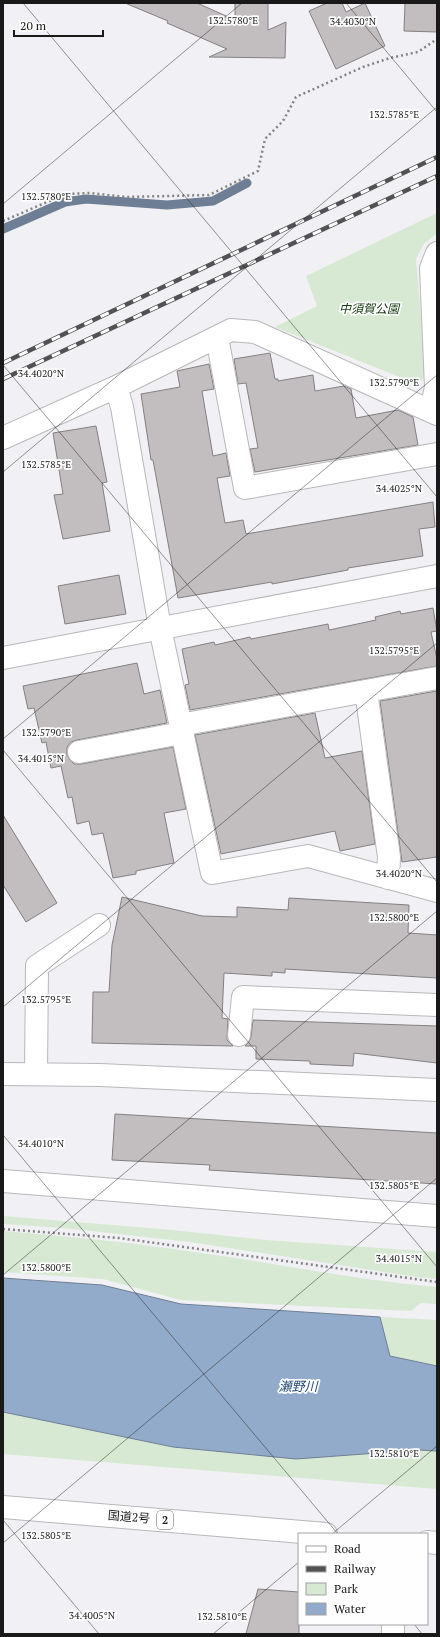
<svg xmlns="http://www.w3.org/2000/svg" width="440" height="1637" font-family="'PT Serif','Noto Sans JP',serif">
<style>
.green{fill:#d7e9d3}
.water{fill:#93abca;stroke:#6e7f95}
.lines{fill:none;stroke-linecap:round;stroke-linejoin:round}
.stream{stroke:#6e7f95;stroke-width:9}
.building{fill:#c2bebf;stroke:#838081}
.minor-casing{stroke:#b8b8bb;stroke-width:24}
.trunk-casing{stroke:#b8b8bb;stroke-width:24}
.path{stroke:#838385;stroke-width:2.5;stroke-dasharray:2 3;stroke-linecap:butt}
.minor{stroke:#fff;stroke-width:22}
.trunk{stroke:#fff;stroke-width:22}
.rail-casing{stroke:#525254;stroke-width:4.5}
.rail{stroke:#fefeff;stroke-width:3;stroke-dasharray:9;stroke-linecap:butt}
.ticks{fill:none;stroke:#19191a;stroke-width:1;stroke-opacity:0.45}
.labels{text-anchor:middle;stroke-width:3.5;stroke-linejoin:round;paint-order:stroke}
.shield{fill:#fefeff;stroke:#5e5e5f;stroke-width:1}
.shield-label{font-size:11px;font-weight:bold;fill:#19191a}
.park-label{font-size:12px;font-style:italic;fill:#13370a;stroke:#fefeff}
.street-label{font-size:12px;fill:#19191a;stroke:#fefeff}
.water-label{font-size:13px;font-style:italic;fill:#254872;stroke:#fefeff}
.ticks-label{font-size:10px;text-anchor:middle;fill:#19191a;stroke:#fefeff;stroke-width:3.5;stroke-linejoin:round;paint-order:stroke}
</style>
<rect width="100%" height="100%" fill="#f1f0f4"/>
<path class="green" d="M437,213v20l-14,12 -7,14 10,117 -9,8 -142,-57 42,-21 -11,-30z
M3,1216l170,14 93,10 171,12v27l-20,-2 -227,-35 -126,-14 -61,-4z
M3,1231c62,5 123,11 184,20 84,11 166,29 250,36v17l-16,-1 -10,8 -230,-11 -78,-21 -100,-7z
M380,1317l57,3v46l-47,-10z
M3,1412l170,35 123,12 122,-9 19,1v38l-434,-35z"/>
<path class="water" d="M3,1278l99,7 79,19 199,13 10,39 47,10v85l-19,-1 -122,9 -123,-12 -170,-35z"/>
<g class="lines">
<path class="stream" d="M3,229l62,-27 21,-3 81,6 46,-4 34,-18"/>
</g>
<path class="building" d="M125,3h72l38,17v-17h33v27l18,-8 -1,36 -76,-1 18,-8 -60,-26 1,-2z
M327,3h15l4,9 19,-9 20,43 -49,23 -27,-58z
M405,3h32v29l-33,-1z
M270,353l5,26h3v2l35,-6 2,16 29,-5 7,3 5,29 42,-8 15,7 5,28 -163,27 -5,-23 8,-1 -12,-65 -8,1 -4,-25z
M209,364l5,25 -12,2 11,65 13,-3 4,23 -13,2 8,45 18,-3 3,14 187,-32 2,25 -16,2 4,27 -75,12v2l-76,14v-2l-94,16 -25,-138h-2l-10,-66 39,-7 -3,-16z
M96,426l11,56 -5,1 8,48 -47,8 -9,-44 9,-1 -10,-61z
M119,575l7,39 -61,10 -7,-38z
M433,608l4,23 -6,1 6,27v7l-247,44 -5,-25 4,-1 -7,-35 32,-7 1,3 35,-8 1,2 77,-15 1,6 47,-10 -1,-3 25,-6 1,3z
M137,663l7,31 16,-4 7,33 -90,17 -6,2 -4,5v8l3,5 4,4h7l92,-17 13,62 -22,4 10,50 -38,8v3l-23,4 -10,-45 -11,2 -3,-14 -12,3 -5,-27 -4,1 -7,-32 -10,2 -5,-26 -4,1 -8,-35 -6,1 -5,-23z
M437,691v166l-35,5 -22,-161z
M315,713l10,45 37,-7 13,93 -35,7 -5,-20 -114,23 -26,-119z
M3,815l54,88 -31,19 -23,-37z
M122,897l80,19 35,1v-10l51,3 1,-12 120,7 -1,28 29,2v43l-152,-9v4l-13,-1v4l-48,-3 -2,45 6,1 -1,21 6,6 -141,-3 1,-51h16l3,-47z
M253,1020l184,6v37l-83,-10 -1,13 -43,-2v-3l-54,-2v-13h-11l4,-4 2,-5z
M115,1114l322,19v51l-228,-14 1,-5 -98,-5z
M258,1589l41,3v42h-53z"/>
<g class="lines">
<defs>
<path id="minor" d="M217,337l28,151 192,-34
M116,387l6,20 38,221 52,245 96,-17 129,35
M431,411l5,-24 -5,-119 6,-15
M3,438l113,-51 115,-57 24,2 182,82
M3,658l434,-82
M366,691l23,166 -1,21
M180,725l257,-47
M79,752l103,-19
M239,1035l4,-38 194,8
M3,1074l97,1 337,15
M36,1074l1,-108 62,-41
M3,1181l434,35
M393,1624v10"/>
<path id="trunk" d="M3,1507l323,27
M427,1542l10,1"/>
</defs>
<use href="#minor" class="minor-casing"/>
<use href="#trunk" class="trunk-casing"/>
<path class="path" d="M3,221l63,-27 24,-1 36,4 83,-2 49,-24 7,-32 18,-18 13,-24 67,-30 27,-9 28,-6 19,-13
M3,1229l116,9 318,44"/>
<use href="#minor" class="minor"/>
<use href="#trunk" class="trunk"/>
<defs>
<path id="rail" d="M3,363l434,-206
M3,379l434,-203"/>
</defs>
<use href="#rail" class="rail-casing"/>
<use href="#rail" class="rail"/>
</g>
<path class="ticks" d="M23,3l414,494M346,3l91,109M3,204l239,-201M3,365l434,517M3,472l434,-365M3,739l434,-364M3,750l434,517M3,1007l434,-364M3,1135l335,399M3,1275l434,-364M3,1520l96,114M332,1534l105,-88M3,1543l434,-365M414,1624l8,10M213,1634l86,-72"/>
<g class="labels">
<rect class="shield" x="157" y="1511" width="16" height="18" rx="3"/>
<g class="shield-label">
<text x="165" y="1524">2</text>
</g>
<g class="park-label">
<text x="369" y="313">中須賀公園</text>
</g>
<g class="street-label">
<text transform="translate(129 1517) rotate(5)" y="4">国道2号</text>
</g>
<g class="water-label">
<text x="298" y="1391">瀬野川</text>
</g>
</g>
<g class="ticks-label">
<text x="233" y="24">132.5780°E</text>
<text x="353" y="25">34.4030°N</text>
<text x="394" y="118">132.5785°E</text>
<text x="46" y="200">132.5780°E</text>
<text x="41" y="377">34.4020°N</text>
<text x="394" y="386">132.5790°E</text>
<text x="46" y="468">132.5785°E</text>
<text x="399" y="492">34.4025°N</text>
<text x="394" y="654">132.5795°E</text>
<text x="46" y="736">132.5790°E</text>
<text x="41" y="762">34.4015°N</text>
<text x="399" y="877">34.4020°N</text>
<text x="394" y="921">132.5800°E</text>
<text x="46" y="1003">132.5795°E</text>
<text x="41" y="1147">34.4010°N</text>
<text x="394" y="1189">132.5805°E</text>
<text x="399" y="1262">34.4015°N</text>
<text x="46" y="1271">132.5800°E</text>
<text x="394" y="1457">132.5810°E</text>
<text x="46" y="1539">132.5805°E</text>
<text x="92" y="1619">34.4005°N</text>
<text x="222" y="1620">132.5810°E</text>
</g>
<rect width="440" height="1637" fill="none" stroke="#19191a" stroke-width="8"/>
<rect x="298" y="1533" width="130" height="92" fill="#fefeff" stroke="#a2a2a3"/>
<rect x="306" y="1546" width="20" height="6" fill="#ffffff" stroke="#a2a2a3"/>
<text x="334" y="1553" font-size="12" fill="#19191a">Road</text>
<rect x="306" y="1566" width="20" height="6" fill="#525254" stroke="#a2a2a3"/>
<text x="334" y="1573" font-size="12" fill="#19191a">Railway</text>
<rect x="306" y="1583" width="20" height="12" fill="#d7e9d3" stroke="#a2a2a3"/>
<text x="334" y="1593" font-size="12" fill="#19191a">Park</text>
<rect x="306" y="1603" width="20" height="12" fill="#93abca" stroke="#a2a2a3"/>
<text x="334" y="1613" font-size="12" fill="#19191a">Water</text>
<path d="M14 30v6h89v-6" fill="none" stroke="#19191a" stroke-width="2"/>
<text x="20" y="30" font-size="12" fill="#19191a" stroke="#fefeff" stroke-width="3" paint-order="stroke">20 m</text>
</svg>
